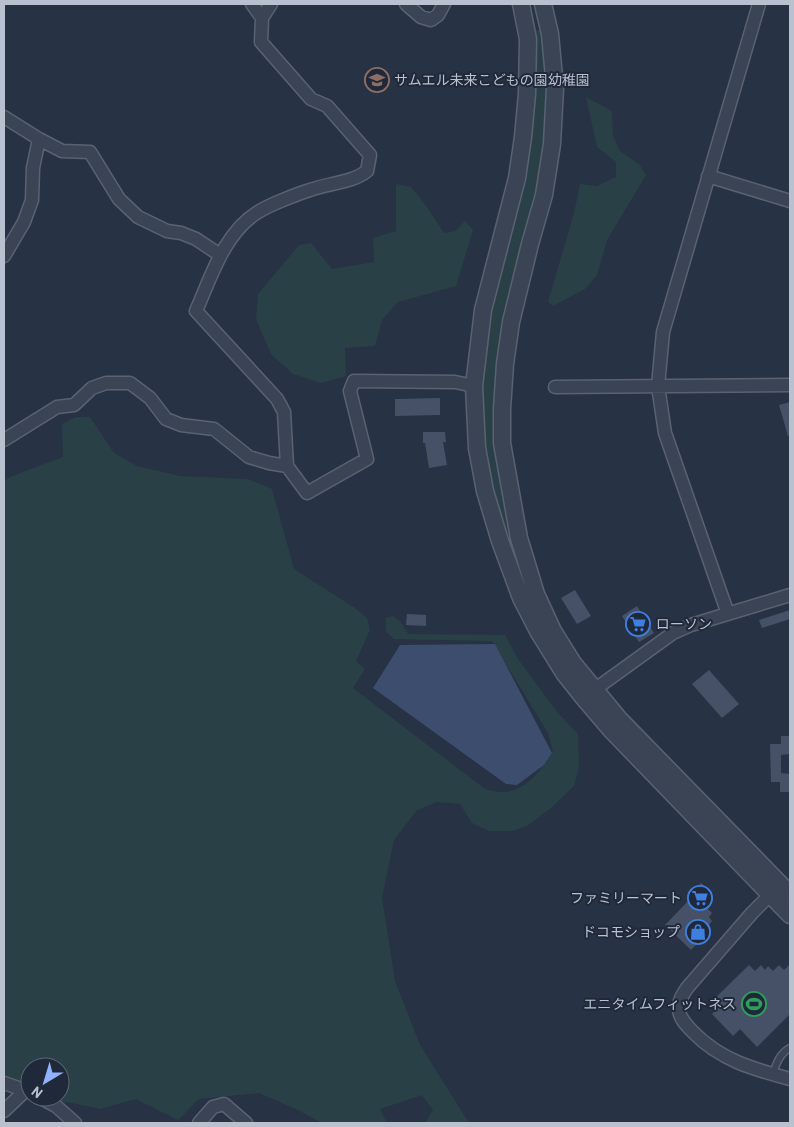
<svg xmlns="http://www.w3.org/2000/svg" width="794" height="1127" font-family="Barlow,'Noto Sans JP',sans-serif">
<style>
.green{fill:#294146}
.water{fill:#3d4d6e}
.building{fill:#465167}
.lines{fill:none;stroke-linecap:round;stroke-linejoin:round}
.service-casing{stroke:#5a6272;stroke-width:9}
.minor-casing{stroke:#5a6272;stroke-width:15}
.tertiary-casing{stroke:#5a6272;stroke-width:19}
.service{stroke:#3b4455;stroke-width:6}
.minor{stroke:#3b4455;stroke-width:12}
.tertiary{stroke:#3b4455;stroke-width:16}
.labels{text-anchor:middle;stroke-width:4;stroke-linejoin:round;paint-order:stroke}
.poi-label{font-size:14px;fill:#b9c0ce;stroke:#20293a;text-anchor:end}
</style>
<rect width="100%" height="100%" fill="#273245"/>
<path class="green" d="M536,30h6l7,54 -2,52 -11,62 -34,127 -6,44 -1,37 37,193 -15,-22 -16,-49 -19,-85 -1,-94 52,-273 4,-28z
M586,97l26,14 1,25 7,15 19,13 7,11 -39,65 -10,35 -12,14 -32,17 -5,-4 26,-89 6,-29 17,2 19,-9v-15l-19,-15z
M396,184l15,3 16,20 17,26 11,-2 10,-10 8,9 -17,56 -58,16 -16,18 -7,26 -30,2 1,28 -25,7 -28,-9 -22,-20 -15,-35 2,-25 41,-49 12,-2 21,26 42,-7 -1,-24 23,-7z
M76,417h14l24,36 23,13 43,10 68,3 24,10 22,80 61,39 12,10 3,12 -14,31 9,8 -12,19 132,101c6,1 14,4 20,3 22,-2 37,-23 48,-40l-5,-19 -56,-92 -98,-2 -8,-7v-14l7,-2 7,5 8,13 97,1 13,24 39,53 21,22 1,33 -5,19 -22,21 -25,19 -15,5h-23l-17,-8 -12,-19 -23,-2 -20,8 -23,30 -12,58 13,83 25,64 49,78h-44l8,-13 -11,-15 -42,14 7,14h-65l-26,-14 -37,-16 -60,6 -21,21 -42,-21 -36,10 -38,-8 -9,-4h7v-30h-30v19l-26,-9v-596l6,-4 53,-20 -1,-33z"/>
<path class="water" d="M495,644l57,109 -8,12 -27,20 -11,-1 -133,-96 27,-43z"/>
<path class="building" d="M440,398v17l-45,1v-17z
M790,402v34h-2l-9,-31z
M423,432h22l1,10h-3l4,23 -18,3 -4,-25h-2z
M575,590l16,26 -14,8 -16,-26z
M637,606l17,27 -15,9 -17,-26z
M790,610v9l-28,9 -3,-8z
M407,614l19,1v11l-20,-1z
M709,670l30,34 -17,14 -30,-34z
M781,736h9v18l-9,1v18l9,1v18h-10v-10h-9l-1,-38h11z
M701,883l7,6 -3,3 5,5 -3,4 4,4 -3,4 4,4 -3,4 3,4 -4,5 3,3 -20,21 -26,-25 26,-27 -3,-2z
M790,964v50l-33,33 -17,-18 -7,7 -21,-22 6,-7 -6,-6 37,-36 6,6 6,-6 4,5 3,-4 5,5 6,-6 5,5z"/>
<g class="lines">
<defs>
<path id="service" d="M773,1074c3,-10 7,-21 17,-26"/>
<path id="minor" d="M252,4l10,14
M271,4l-9,14 -1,24 50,57 16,7 43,49 -3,16c-15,12 -38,12 -57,19 -13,4 -41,15 -52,22 -34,21 -47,65 -62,99l81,88 7,13 3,54
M406,4l15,13 10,3 7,-5 6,-11
M4,117l35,22 23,12 28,1 29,47 19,18 29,14 14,2 15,6 24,16
M708,176l82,25
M4,256l20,-34 8,-22 1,-32 6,-29
M555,387l235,-2
M4,440l53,-33 17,-2 18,-17 14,-5h24l20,15 16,21 15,6 33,4 35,28 20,6 18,3 20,27 60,-34 -17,-68 4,-10 101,1 19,4
M728,614l-63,-181 -7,-47 5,-54 96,-328
M594,690l79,-57 18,-8 99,-30
M777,888l-25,25 -65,75c-4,6 -9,13 -8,21 0,9 8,17 14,23 27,28 60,37 97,47
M4,1083l26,9
M39,1097l17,9 19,17
M4,1111l22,-21
M199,1123l14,-16 11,-3 22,19"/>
<path id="tertiary" d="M521,4l7,35 -1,55 -4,43 -6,41 -34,132 -9,76 3,62 8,43 15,50 21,57 17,33 26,42 19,24 29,34 178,184
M543,4l7,30 5,54 -3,56 -8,51 -14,49 -19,78 -6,42 -3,45v34l17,95 17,56 17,37 20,32 47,57 170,174"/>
</defs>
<use href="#service" class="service-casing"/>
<use href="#minor" class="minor-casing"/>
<use href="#tertiary" class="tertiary-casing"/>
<use href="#service" class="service"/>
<use href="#minor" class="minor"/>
<use href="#tertiary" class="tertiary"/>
</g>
<defs>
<symbol id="school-ring" viewBox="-11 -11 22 22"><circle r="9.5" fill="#20293a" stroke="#8d6e63" stroke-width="1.5"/><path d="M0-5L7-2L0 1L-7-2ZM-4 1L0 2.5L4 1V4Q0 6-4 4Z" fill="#8d6e63"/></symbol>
<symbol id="supermarket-ring" viewBox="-11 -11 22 22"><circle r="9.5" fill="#20293a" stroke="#3f7fe0" stroke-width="1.5"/><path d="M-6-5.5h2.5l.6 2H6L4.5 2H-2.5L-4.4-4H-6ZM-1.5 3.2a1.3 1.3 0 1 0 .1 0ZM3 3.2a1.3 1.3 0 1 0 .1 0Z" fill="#3f7fe0"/></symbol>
<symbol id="shop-ring" viewBox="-11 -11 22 22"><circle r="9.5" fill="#20293a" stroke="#3f7fe0" stroke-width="1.5"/><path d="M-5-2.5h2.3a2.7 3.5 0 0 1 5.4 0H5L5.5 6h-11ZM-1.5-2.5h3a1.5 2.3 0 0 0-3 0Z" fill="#3f7fe0"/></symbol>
<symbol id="stadium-ring" viewBox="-11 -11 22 22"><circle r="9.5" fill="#20293a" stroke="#2e9e5b" stroke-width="1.5"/><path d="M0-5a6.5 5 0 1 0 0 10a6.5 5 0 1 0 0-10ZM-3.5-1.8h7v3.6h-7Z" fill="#2e9e5b"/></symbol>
</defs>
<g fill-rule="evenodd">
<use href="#school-ring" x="363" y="66" width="28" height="28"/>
<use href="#supermarket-ring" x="624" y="610" width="28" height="28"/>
<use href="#supermarket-ring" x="686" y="884" width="28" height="28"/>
<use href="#shop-ring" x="684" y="918" width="28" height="28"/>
<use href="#stadium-ring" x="740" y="990" width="28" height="28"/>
</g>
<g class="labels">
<g class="poi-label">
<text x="394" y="85" text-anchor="start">サムエル未来こどもの園幼稚園</text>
<text x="656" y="629" text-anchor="start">ローソン</text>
<text x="682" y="903">ファミリーマート</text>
<text x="680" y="937">ドコモショップ</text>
<text x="736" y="1009">エニタイムフィットネス</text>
</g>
</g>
<rect width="794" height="1127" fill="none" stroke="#b9c0ce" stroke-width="10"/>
<g transform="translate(45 1082) rotate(218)"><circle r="24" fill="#20293a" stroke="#5d6575"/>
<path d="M0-4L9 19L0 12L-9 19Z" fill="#90b2fc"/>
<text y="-8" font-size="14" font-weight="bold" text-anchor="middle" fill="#b9c0ce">N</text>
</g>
</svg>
